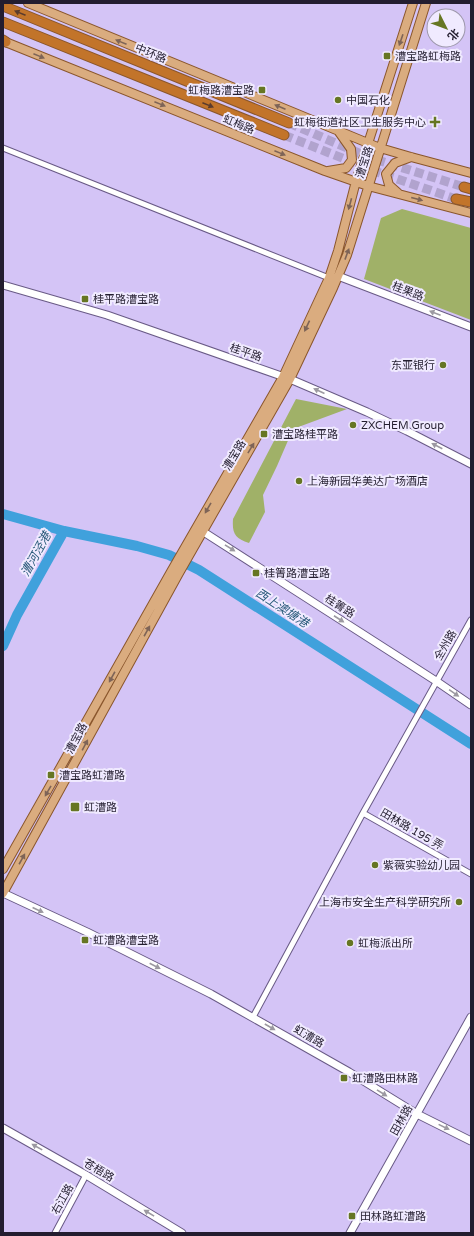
<svg xmlns="http://www.w3.org/2000/svg" width="474" height="1236" font-family="'Varela Round','Noto Sans SC',sans-serif">
<style>
.green{fill:#a0b168}
.lines{fill:none;stroke-linecap:round;stroke-linejoin:round}
.river{stroke:#40a1dc;stroke-width:10}
.highway-tunnel{stroke:#b1a3ce;stroke-width:9;stroke-dasharray:9 4.5;stroke-linecap:butt}
.street-casing{stroke:#695a86;stroke-width:7}
.secondary-casing{stroke:#695a86;stroke-width:9}
.primary-casing{stroke:#8a562c;stroke-width:10}
.highway-casing{stroke:#8a562c;stroke-width:11}
.street{stroke:#fff;stroke-width:5}
.secondary{stroke:#fff;stroke-width:7}
.primary{stroke:#daac7f;stroke-width:8}
.highway{stroke:#c2742a;stroke-width:9}
.oneway{fill:#5b3b2d}
.oneway2{fill:#7e6457}
.oneway3{fill:#9c99a1}
.poi-dot{fill:#667623;stroke:#f0eaff;stroke-width:1.5}
.labels{text-anchor:middle;stroke-width:4;stroke-linejoin:round;paint-order:stroke}
.street-label{font-size:11px;fill:#231d2f;stroke:#f0eaff}
.poi-label{font-size:11px;fill:#231d2f;stroke:#f0eaff;text-anchor:start}
.water-label{font-size:12px;font-style:italic;fill:#295a7a;stroke:#f0eaff}
</style>
<rect width="100%" height="100%" fill="#d4c4f6"/>
<path class="green" d="M402,209l69,19v92l-107,-41 17,-61z
M296,399l51,10 -54,20 -16,37 -14,29 2,17 -16,31c-14,-5 -17,-9 -16,-24z"/>
<g class="lines">
<path class="river" d="M3,514l61,17 73,15 32,9 30,15 272,174
M3,646l14,-31 47,-84"/>
<path class="highway-tunnel" d="M289,123l79,34 96,30
M284,135l96,38 76,26"/>
<defs>
<path id="street" d="M3,148l326,130
M363,813l108,61
M253,1017l110,-204 108,-193
M55,1233l31,-58"/>
<path id="secondary" d="M338,276l133,51
M3,285l104,30 183,64 77,33 40,19 64,33
M199,529l237,152 35,24
M3,893l84,39 124,62 138,78 68,42 54,27
M3,1128l83,47 96,58
M350,1233l121,-216"/>
<path id="primary" d="M28,3l352,145 31,9 60,16
M3,41l322,130 43,15 103,27
M328,171l18,-3 6,-8 -1,-11 -12,-17
M398,193l-9,-8 -3,-11 9,-11 16,-6
M3,869l169,-299 111,-193 46,-99 9,-27 18,-70 57,-178
M3,893l176,-320 111,-194 43,-91 14,-33 79,-252"/>
<path id="highway" d="M3,6l286,117
M3,22l281,113
M3,40l3,2
M464,187l7,2
M456,199l15,3"/>
</defs>
<use href="#street" class="street-casing"/>
<use href="#secondary" class="secondary-casing"/>
<use href="#primary" class="primary-casing"/>
<use href="#highway" class="highway-casing"/>
<use href="#street" class="street"/>
<use href="#secondary" class="secondary"/>
<use href="#primary" class="primary"/>
<use href="#highway" class="highway"/>
</g>
<defs><path id="oneway-solid" d="M-6-.8H1V-3.2L6.5 0L1 3.2V.8H-6Z"/></defs>
<g class="oneway">
<use href="#oneway-solid" transform="translate(20 13) rotate(-158)"/>
<use href="#oneway-solid" transform="translate(208 105) rotate(22)"/>
</g>
<g class="oneway2">
<use href="#oneway-solid" transform="translate(401 40) rotate(109)"/>
<use href="#oneway-solid" transform="translate(121 42) rotate(-158)"/>
<use href="#oneway-solid" transform="translate(39 56) rotate(22)"/>
<use href="#oneway-solid" transform="translate(160 104) rotate(22)"/>
<use href="#oneway-solid" transform="translate(280 107) rotate(-157)"/>
<use href="#oneway-solid" transform="translate(280 153) rotate(22)"/>
<use href="#oneway-solid" transform="translate(417 199) rotate(15)"/>
<use href="#oneway-solid" transform="translate(350 204) rotate(105)"/>
<use href="#oneway-solid" transform="translate(347 254) rotate(-70)"/>
<use href="#oneway-solid" transform="translate(307 326) rotate(115)"/>
<use href="#oneway-solid" transform="translate(251 448) rotate(-59)"/>
<use href="#oneway-solid" transform="translate(208 508) rotate(120)"/>
<use href="#oneway-solid" transform="translate(147 631) rotate(-61)"/>
<use href="#oneway-solid" transform="translate(112 677) rotate(119)"/>
<use href="#oneway-solid" transform="translate(85 745) rotate(-62)"/>
<use href="#oneway-solid" transform="translate(48 791) rotate(120)"/>
<use href="#oneway-solid" transform="translate(22 859) rotate(-61)"/>
</g>
<g class="oneway3">
<use href="#oneway-solid" transform="translate(435 313) rotate(-159)"/>
<use href="#oneway-solid" transform="translate(319 391) rotate(-156)"/>
<use href="#oneway-solid" transform="translate(437 446) rotate(-153)"/>
<use href="#oneway-solid" transform="translate(230 548) rotate(32)"/>
<use href="#oneway-solid" transform="translate(339 619) rotate(33)"/>
<use href="#oneway-solid" transform="translate(454 693) rotate(35)"/>
<use href="#oneway-solid" transform="translate(38 910) rotate(25)"/>
<use href="#oneway-solid" transform="translate(155 966) rotate(27)"/>
<use href="#oneway-solid" transform="translate(270 1027) rotate(30)"/>
<use href="#oneway-solid" transform="translate(382 1093) rotate(32)"/>
<use href="#oneway-solid" transform="translate(444 1127) rotate(26)"/>
<use href="#oneway-solid" transform="translate(37 1147) rotate(-151)"/>
<use href="#oneway-solid" transform="translate(149 1213) rotate(-149)"/>
</g>
<g class="poi-dot">
<rect x="383" y="52" width="8" height="8" rx="2"/>
<rect x="258" y="86" width="8" height="8" rx="2"/>
<circle cx="338" cy="100" r="4"/>
<path d="M433 116h4v4h4v4h-4v4h-4v-4h-4v-4h4z"/>
<rect x="81" y="295" width="8" height="8" rx="2"/>
<circle cx="443" cy="365" r="4"/>
<circle cx="353" cy="425" r="4"/>
<rect x="260" y="430" width="8" height="8" rx="2"/>
<circle cx="299" cy="481" r="4"/>
<rect x="252" y="569" width="8" height="8" rx="2"/>
<rect x="47" y="771" width="8" height="8" rx="2"/>
<rect x="70" y="802" width="10" height="10" rx="2"/>
<circle cx="375" cy="865" r="4"/>
<circle cx="459" cy="902" r="4"/>
<rect x="81" y="936" width="8" height="8" rx="2"/>
<circle cx="350" cy="943" r="4"/>
<rect x="340" y="1074" width="8" height="8" rx="2"/>
<rect x="348" y="1212" width="8" height="8" rx="2"/>
</g>
<g class="labels">
<g class="street-label">
<text transform="translate(151 53) rotate(22)" y="4">中环路</text>
<text transform="translate(239 124) rotate(22)" y="4">虹梅路</text>
<text transform="translate(364 162) rotate(-72)" y="4">漕宝路</text>
<text transform="translate(408 291) rotate(21)" y="4">桂果路</text>
<text transform="translate(246 352) rotate(19)" y="4">桂平路</text>
<text transform="translate(234 455) rotate(-59)" y="4">漕宝路</text>
<text transform="translate(340 606) rotate(33)" y="4">桂箐路</text>
<text transform="translate(445 645) rotate(-60)" y="4">全州路</text>
<text transform="translate(76 738) rotate(-62)" y="4">漕宝路</text>
<text transform="translate(412 829) rotate(30)" y="4">田林路 195 弄</text>
<text transform="translate(309 1036) rotate(30)" y="4">虹漕路</text>
<text transform="translate(401 1120) rotate(-61)" y="4">田林路</text>
<text transform="translate(99 1170) rotate(31)" y="4">苍梧路</text>
<text transform="translate(62 1199) rotate(-61)" y="4">右江路</text>
</g>
<g class="poi-label">
<text x="395" y="60">漕宝路虹梅路</text>
<text x="254" y="94" text-anchor="end">虹梅路漕宝路</text>
<text x="346" y="104">中国石化</text>
<text x="426" y="126" text-anchor="end">虹梅街道社区卫生服务中心</text>
<text x="93" y="303">桂平路漕宝路</text>
<text x="435" y="369" text-anchor="end">东亚银行</text>
<text x="361" y="429">ZXCHEM Group</text>
<text x="272" y="438">漕宝路桂平路</text>
<text x="307" y="485">上海新园华美达广场酒店</text>
<text x="264" y="577">桂箐路漕宝路</text>
<text x="59" y="779">漕宝路虹漕路</text>
<text x="84" y="811">虹漕路</text>
<text x="383" y="869">紫薇实验幼儿园</text>
<text x="451" y="906" text-anchor="end">上海市安全生产科学研究所</text>
<text x="93" y="944">虹漕路漕宝路</text>
<text x="358" y="947">虹梅派出所</text>
<text x="352" y="1082">虹漕路田林路</text>
<text x="360" y="1220">田林路虹漕路</text>
</g>
<g class="water-label">
<text transform="translate(36 554) rotate(-61)" y="4">漕河泾港</text>
<text transform="translate(282 608) rotate(33)" y="4">西上澳塘港</text>
</g>
</g>
<rect width="474" height="1236" fill="none" stroke="#231d2f" stroke-width="8"/>
<g transform="translate(446 28) rotate(132)"><circle r="19" fill="#f0eaff" stroke="#9e98ac"/>
<path d="M0-3L7 15L0 10L-7 15Z" fill="#667623"/>
<text y="-6" font-size="11" font-weight="bold" text-anchor="middle" fill="#231d2f">北</text>
</g>
</svg>
